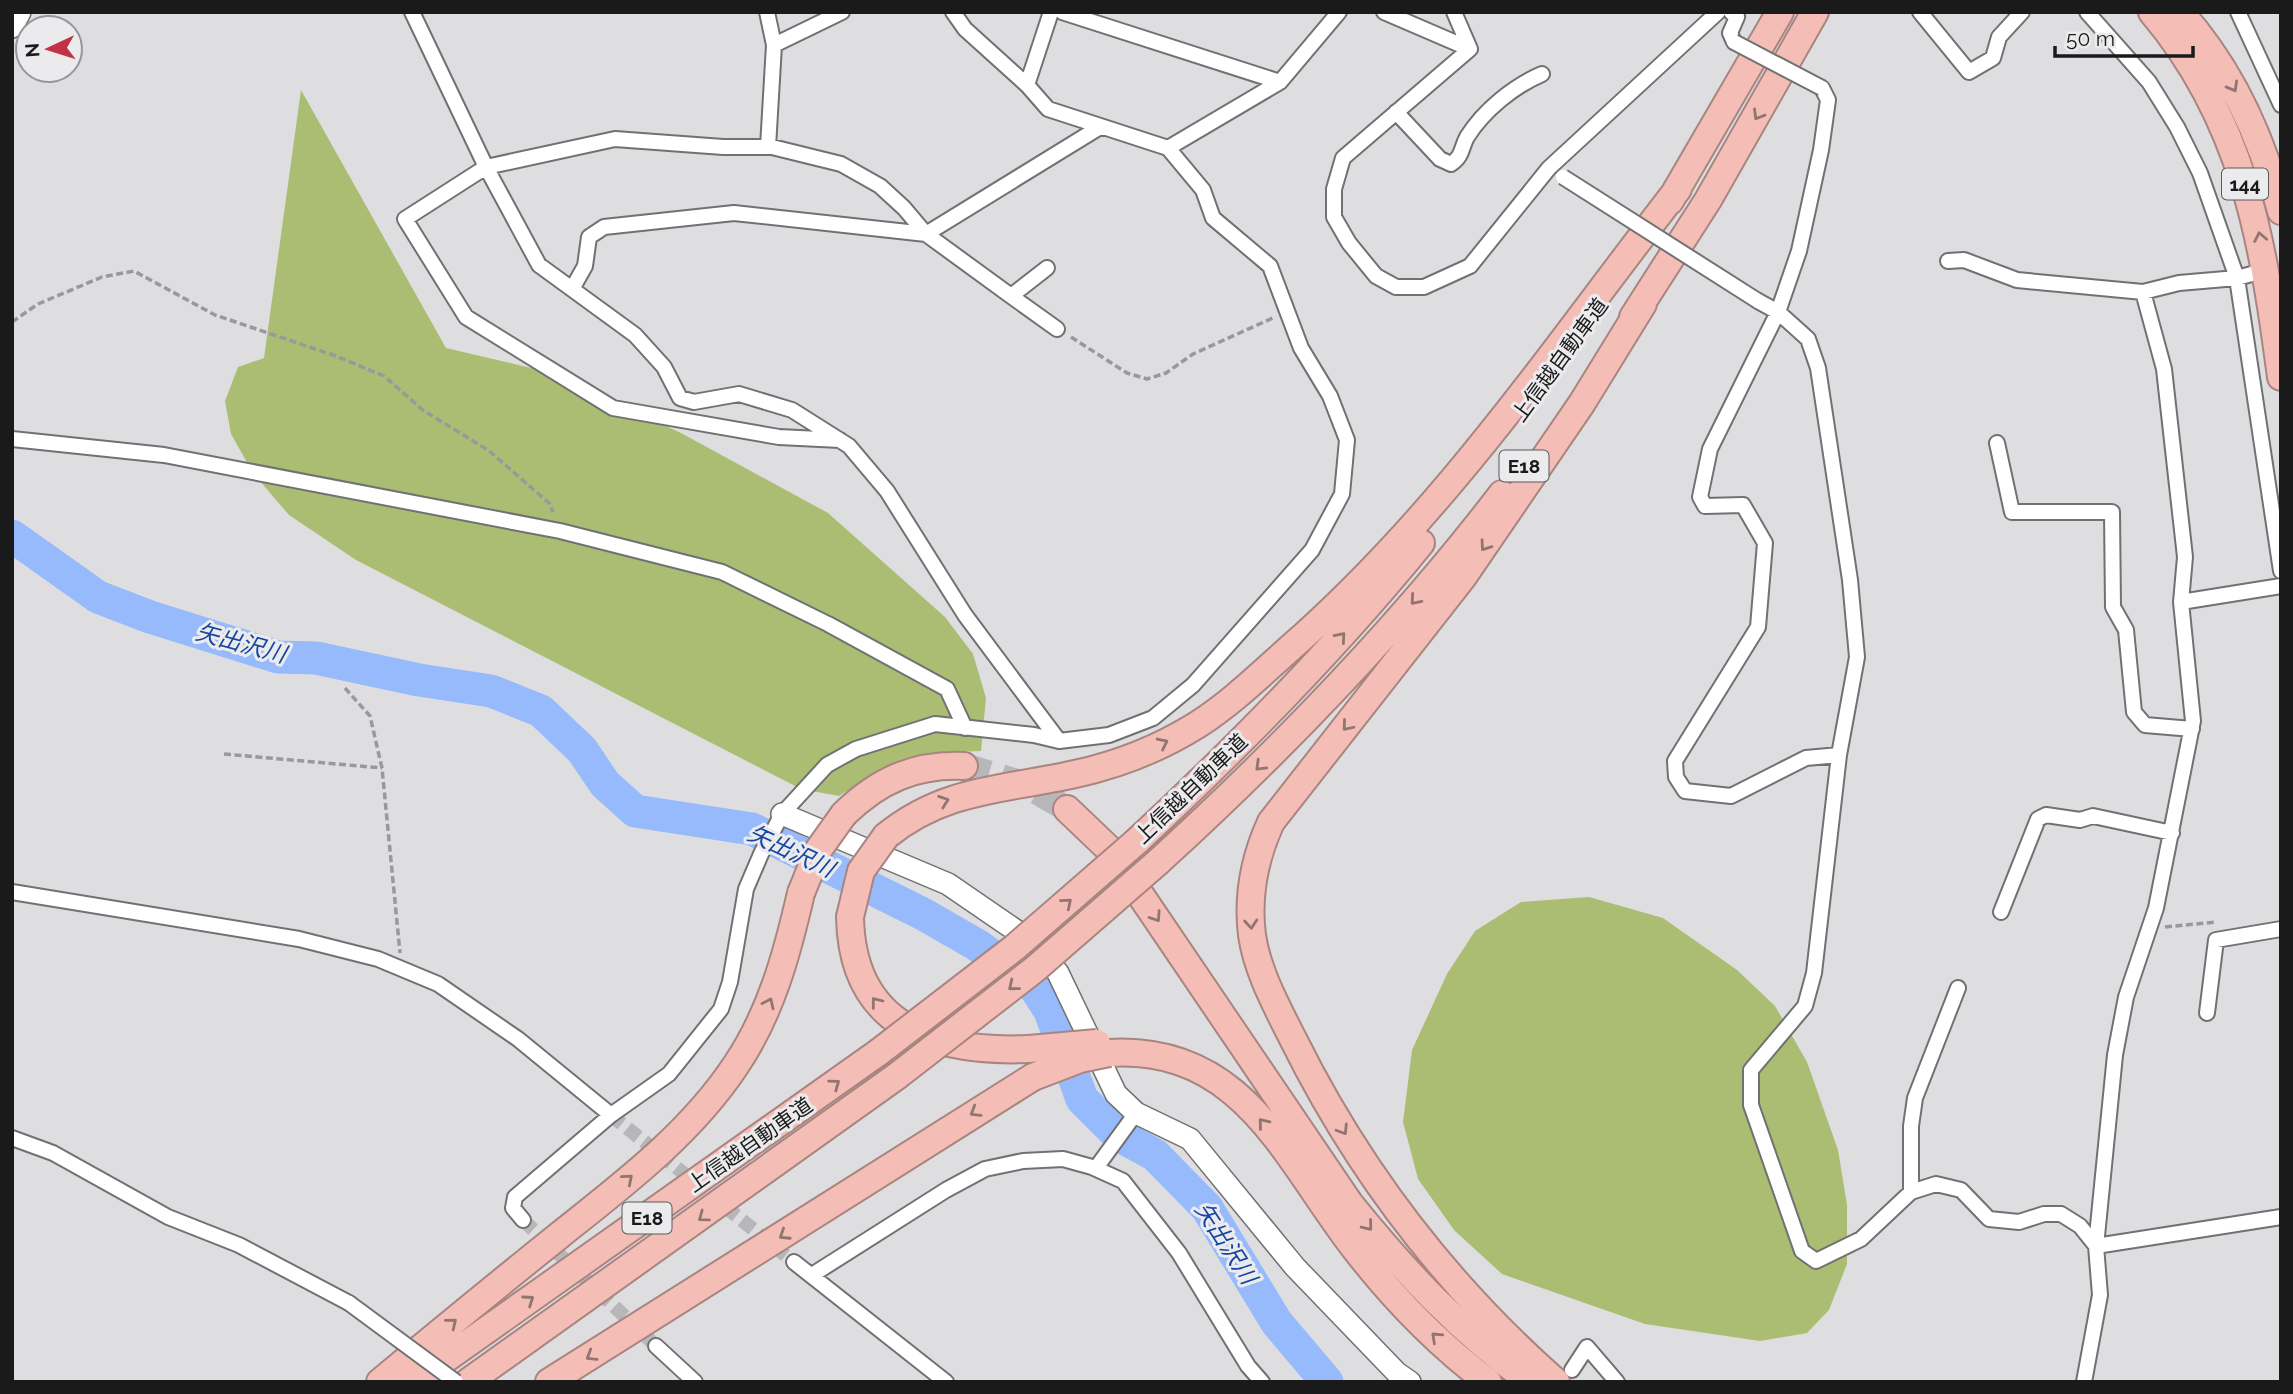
<svg xmlns="http://www.w3.org/2000/svg" width="2293" height="1394" font-family="Raleway,'Noto Sans JP',sans-serif">
<style>
.green{fill:#abbd72}
.lines{fill:none;stroke-linecap:round;stroke-linejoin:round}
.river{stroke:#96bafb;stroke-width:33}
.street-tunnel{stroke:#b7b7b9;stroke-width:14;stroke-dasharray:14 7;stroke-linecap:butt}
.highway-tunnel{stroke:#b7b7b9;stroke-width:26;stroke-dasharray:26 13;stroke-linecap:butt}
.street-casing{stroke:#707172;stroke-width:18}
.secondary-casing{stroke:#707172;stroke-width:24}
.highway-casing{stroke:#a88580;stroke-width:30}
.path{stroke:#99999b;stroke-width:3.5;stroke-dasharray:7 3.5;stroke-linecap:butt}
.street{stroke:#fff;stroke-width:14}
.secondary{stroke:#fff;stroke-width:21}
.highway{stroke:#f4beb6;stroke-width:26}
.street-bridge-casing{stroke:#707172;stroke-width:18;stroke-linecap:butt}
.highway-bridge-casing{stroke:#a88580;stroke-width:30;stroke-linecap:butt}
.street-bridge{stroke:#fff;stroke-width:14}
.highway-bridge{stroke:#f4beb6;stroke-width:26}
.oneway{stroke:#927470}
.labels{text-anchor:middle;stroke-width:6;stroke-linejoin:round;paint-order:stroke}
.shield{fill:#ebebed;stroke:#59595a;stroke-width:2}
.shield-label{font-size:19px;font-weight:bold;fill:#1a1a1b}
.street-label{font-size:21px;fill:#1a1a1b;stroke:#ebebed}
.water-label{font-size:23px;font-style:italic;fill:#1546a1;stroke:#ebebed}
</style>
<rect width="100%" height="100%" fill="#dedee0"/>
<path class="green" d="M301,90l145,258 106,25 129,60 147,80 117,104 28,37 13,44 -5,53c-65,2 -88,10 -142,45l-38,-7 -445,-229 -67,-45 -36,-42 -22,-39 -6,-33 13,-34 26,-9z
M1589,897l74,21 74,52 38,36 32,56 31,88 9,55v59l-18,46 -22,23 -47,8 -115,-17 -143,-50 -48,-44 -36,-51 -15,-57 9,-72 35,-76 28,-43 46,-29z"/>
<g class="lines">
<path class="river" d="M12,536l86,61 52,20 128,40 38,1 103,22 72,11 50,20 41,39 23,34 30,27 117,18 171,85 54,31 57,41 16,25 32,88 36,36 37,20 52,53 70,115 50,59"/>
<path class="street-tunnel" d="M611,1115l183,147
M523,1220l133,126"/>
<path class="highway-tunnel" d="M964,766l60,18 43,25"/>
<defs>
<path id="street" d="M412,12l74,155 53,98 96,70 29,32 16,31 14,4 45,-8 53,16 57,36 38,45 78,124 94,126
M767,12l7,33
M1062,12l218,70
M1384,12l86,37
M1454,12l16,37
M1731,12l6,5 -7,16 4,9
M1920,12l49,60 24,-14 6,-21 23,-25
M2087,12l62,70 28,45 23,46 37,105 44,293
M2238,12l43,93
M1470,49l-127,109 -9,31v28l15,26 27,33 20,11h28l46,-21 79,-98 169,-156
M1027,85l24,-73
M1822,88l6,12 -7,50 -22,101 -21,61 -68,137 -10,48 5,9 38,-1 22,38 -7,84 -83,134 1,16 9,14 46,5 75,-38 33,-3
M1396,112l44,47 11,5c12,-8 10,-16 16,-27 17,-27 47,-51 75,-63
M768,147l6,-102 68,-33
M1168,148l112,-66 59,-70
M1948,261l16,-1 53,20 126,12 36,-9 58,-5 29,-8
M1047,268l-36,28 -85,-62 174,-107
M572,289l13,-23 4,-29 15,-10 130,-14 192,21 -22,-26 -24,-22 -39,-22 -69,-17h-49l-108,-8 -129,28 -81,52 61,98 147,91 166,29 61,3
M2143,292l21,77 21,188 -4,45
M1011,296l46,33
M1758,301l20,11 30,27 10,29 32,212 7,77 -18,98 -25,218 -9,33 -54,64v35l51,146 14,10 45,-22 50,-47 25,-8 25,6 28,29 30,3 25,-8h17l19,12 16,20
M12,439l152,16 396,76 162,41 106,52 119,65 18,39
M1997,443l15,69h100l1,95 13,23 8,82 11,13 47,4
M12,892l287,47 79,20 60,25 80,55 93,76
M2001,912l37,-93 8,-4 34,5 13,-4 79,17
M2207,1013l9,-73 65,-11
M12,1138l41,15 115,64 71,28 110,58
M1096,1168l40,-55
M1911,1192v-66l4,-28 43,-110
M523,1220l-10,-12 2,-11 96,-82 58,-41 52,-65 9,-27 16,-93 15,-35 21,-40 45,-49 29,-16 79,-25 99,11 25,6 50,-6 44,-17 40,-33 119,-135 30,-56 5,-54 -17,-44 -29,-48 -31,-82 -57,-48 -10,-28 -35,-42 -120,-39 -21,-24 -62,-56 -12,-17
M2096,1246l185,-29
M794,1262l152,120
M812,1275l134,-85 39,-21 38,-8 40,-2 29,8 31,14 56,72 69,113 14,16
M656,1346l39,36
M1572,1370l15,-23 30,35
M2084,1382l16,-87 -4,-49 19,-191 11,-58 30,-89 37,-187 -12,-119 100,-16"/>
<path id="secondary" d="M12,27l8,-15
M782,814l166,70 86,59 24,30 58,121 20,19 54,26 105,128 102,106 13,9"/>
<path id="highway" d="M2152,12c92,109 111,229 129,365
M2180,12c51,57 82,125 101,199
M1670,201l110,-189
M1633,317l75,-117 107,-188
M1067,809l43,41 240,354c54,67 111,128 181,178
M844,814c35,-34 71,-50 120,-48
M886,836c59,-48 118,-46 189,-62 42,-9 85,-26 122,-49 33,-21 62,-49 91,-75 156,-136 264,-299 390,-461
M1137,841c101,-94 197,-191 284,-298
M1158,862c124,-113 241,-234 344,-368
M850,917c2,110 84,136 179,132
M1109,1053c135,-8 176,106 247,197 38,49 83,95 132,132
M380,1382c60,-50 120,-99 181,-148 63,-50 130,-101 175,-169 35,-52 51,-111 65,-172
M413,1382l466,-330
M468,1382l429,-306
M549,1382l484,-305
M1556,1382c-110,-97 -198,-212 -263,-343 -16,-32 -36,-68 -41,-104 -5,-40 2,-76 19,-113l192,-245 119,-174 61,-99"/>
</defs>
<use href="#street" class="street-casing"/>
<use href="#secondary" class="secondary-casing"/>
<use href="#highway" class="highway-casing"/>
<path class="path" d="M12,322l26,-18 64,-27 32,-6 81,44 121,41 48,20 40,35 64,39 61,53 4,9
M1071,337l56,36 20,6 19,-6 27,-19 82,-37
M345,688l25,28 12,52 18,185
M224,754l158,14
M2165,927l51,-5"/>
<use href="#street" class="street"/>
<use href="#secondary" class="secondary"/>
<use href="#highway" class="highway"/>
<defs>
<path id="street-bridge" d="M1734,42l88,46
M1563,177l195,124
M349,1303l107,79"/>
<path id="highway-bridge" d="M801,893l18,-44 25,-35
M850,917l11,-46 25,-35
M1029,1049l68,-6
M879,1052l135,-104 123,-107
M897,1076l138,-107 123,-107
M1033,1077l47,-18 29,-6"/>
</defs>
<use href="#street-bridge" class="street-bridge-casing"/>
<use href="#highway-bridge" class="highway-bridge-casing"/>
<use href="#street-bridge" class="street-bridge"/>
<use href="#highway-bridge" class="highway-bridge"/>
</g>
<defs><path id="oneway-chevron" d="M-2-3.5L2.5 0L-2 3.5" fill="none" stroke-width="1.6" stroke-linecap="round" stroke-linejoin="round" transform="scale(1.75)"/></defs>
<g class="oneway">
<use href="#oneway-chevron" transform="translate(2233 87) rotate(61)"/>
<use href="#oneway-chevron" transform="translate(1758 115) rotate(121)"/>
<use href="#oneway-chevron" transform="translate(2260 237) rotate(-101)"/>
<use href="#oneway-chevron" transform="translate(1485 546) rotate(125)"/>
<use href="#oneway-chevron" transform="translate(1415 600) rotate(131)"/>
<use href="#oneway-chevron" transform="translate(1341 637) rotate(-49)"/>
<use href="#oneway-chevron" transform="translate(1347 726) rotate(130)"/>
<use href="#oneway-chevron" transform="translate(1163 743) rotate(-26)"/>
<use href="#oneway-chevron" transform="translate(1260 766) rotate(136)"/>
<use href="#oneway-chevron" transform="translate(944 801) rotate(-20)"/>
<use href="#oneway-chevron" transform="translate(1067 903) rotate(-40)"/>
<use href="#oneway-chevron" transform="translate(1156 917) rotate(56)"/>
<use href="#oneway-chevron" transform="translate(1251 924) rotate(85)"/>
<use href="#oneway-chevron" transform="translate(1013 986) rotate(141)"/>
<use href="#oneway-chevron" transform="translate(876 1002) rotate(-128)"/>
<use href="#oneway-chevron" transform="translate(769 1003) rotate(-65)"/>
<use href="#oneway-chevron" transform="translate(835 1084) rotate(-36)"/>
<use href="#oneway-chevron" transform="translate(975 1112) rotate(148)"/>
<use href="#oneway-chevron" transform="translate(1263 1123) rotate(-129)"/>
<use href="#oneway-chevron" transform="translate(1343 1130) rotate(58)"/>
<use href="#oneway-chevron" transform="translate(628 1179) rotate(-41)"/>
<use href="#oneway-chevron" transform="translate(703 1217) rotate(144)"/>
<use href="#oneway-chevron" transform="translate(1368 1226) rotate(51)"/>
<use href="#oneway-chevron" transform="translate(784 1235) rotate(147)"/>
<use href="#oneway-chevron" transform="translate(529 1300) rotate(-35)"/>
<use href="#oneway-chevron" transform="translate(452 1323) rotate(-39)"/>
<use href="#oneway-chevron" transform="translate(1436 1337) rotate(-137)"/>
<use href="#oneway-chevron" transform="translate(591 1356) rotate(148)"/>
</g>
<g class="labels">
<g class="shield">
<rect x="2222" y="168.5" width="46" height="31" rx="5"/>
<rect x="1499.5" y="450.5" width="49" height="31" rx="5"/>
<rect x="622.5" y="1202.5" width="49" height="31" rx="5"/>
</g>
<g class="shield-label">
<text x="2245" y="191">144</text>
<text x="1524" y="473">E18</text>
<text x="647" y="1225">E18</text>
</g>
<g class="street-label">
<text transform="translate(1560 360) rotate(-54)" y="7">上信越自動車道</text>
<text transform="translate(1191 789) rotate(-44)" y="7">上信越自動車道</text>
<text transform="translate(750 1145) rotate(-35)" y="7">上信越自動車道</text>
</g>
<g class="water-label">
<text transform="translate(241 643) rotate(15)" y="8">矢出沢川</text>
<text transform="translate(791 851) rotate(25)" y="8">矢出沢川</text>
<text transform="translate(1226 1243) rotate(57)" y="8">矢出沢川</text>
</g>
</g>
<rect width="2293" height="1394" fill="none" stroke="#1a1a1b" stroke-width="28"/>
<g transform="translate(49 49) rotate(266)"><circle r="33" fill="#ebebed" stroke="#979799" stroke-width="2"/>
<path d="M0-5L12 26L0 18L-12 26Z" fill="#c23245"/>
<text y="-10" font-size="19" font-weight="bold" text-anchor="middle" fill="#1a1a1b">N</text>
</g>
<path d="M2055 46v10h138v-10" fill="none" stroke="#1a1a1b" stroke-width="3.5"/>
<text x="2066" y="46" font-size="21" fill="#1a1a1b" stroke="#ebebed" stroke-width="5" paint-order="stroke">50 m</text>
</svg>
